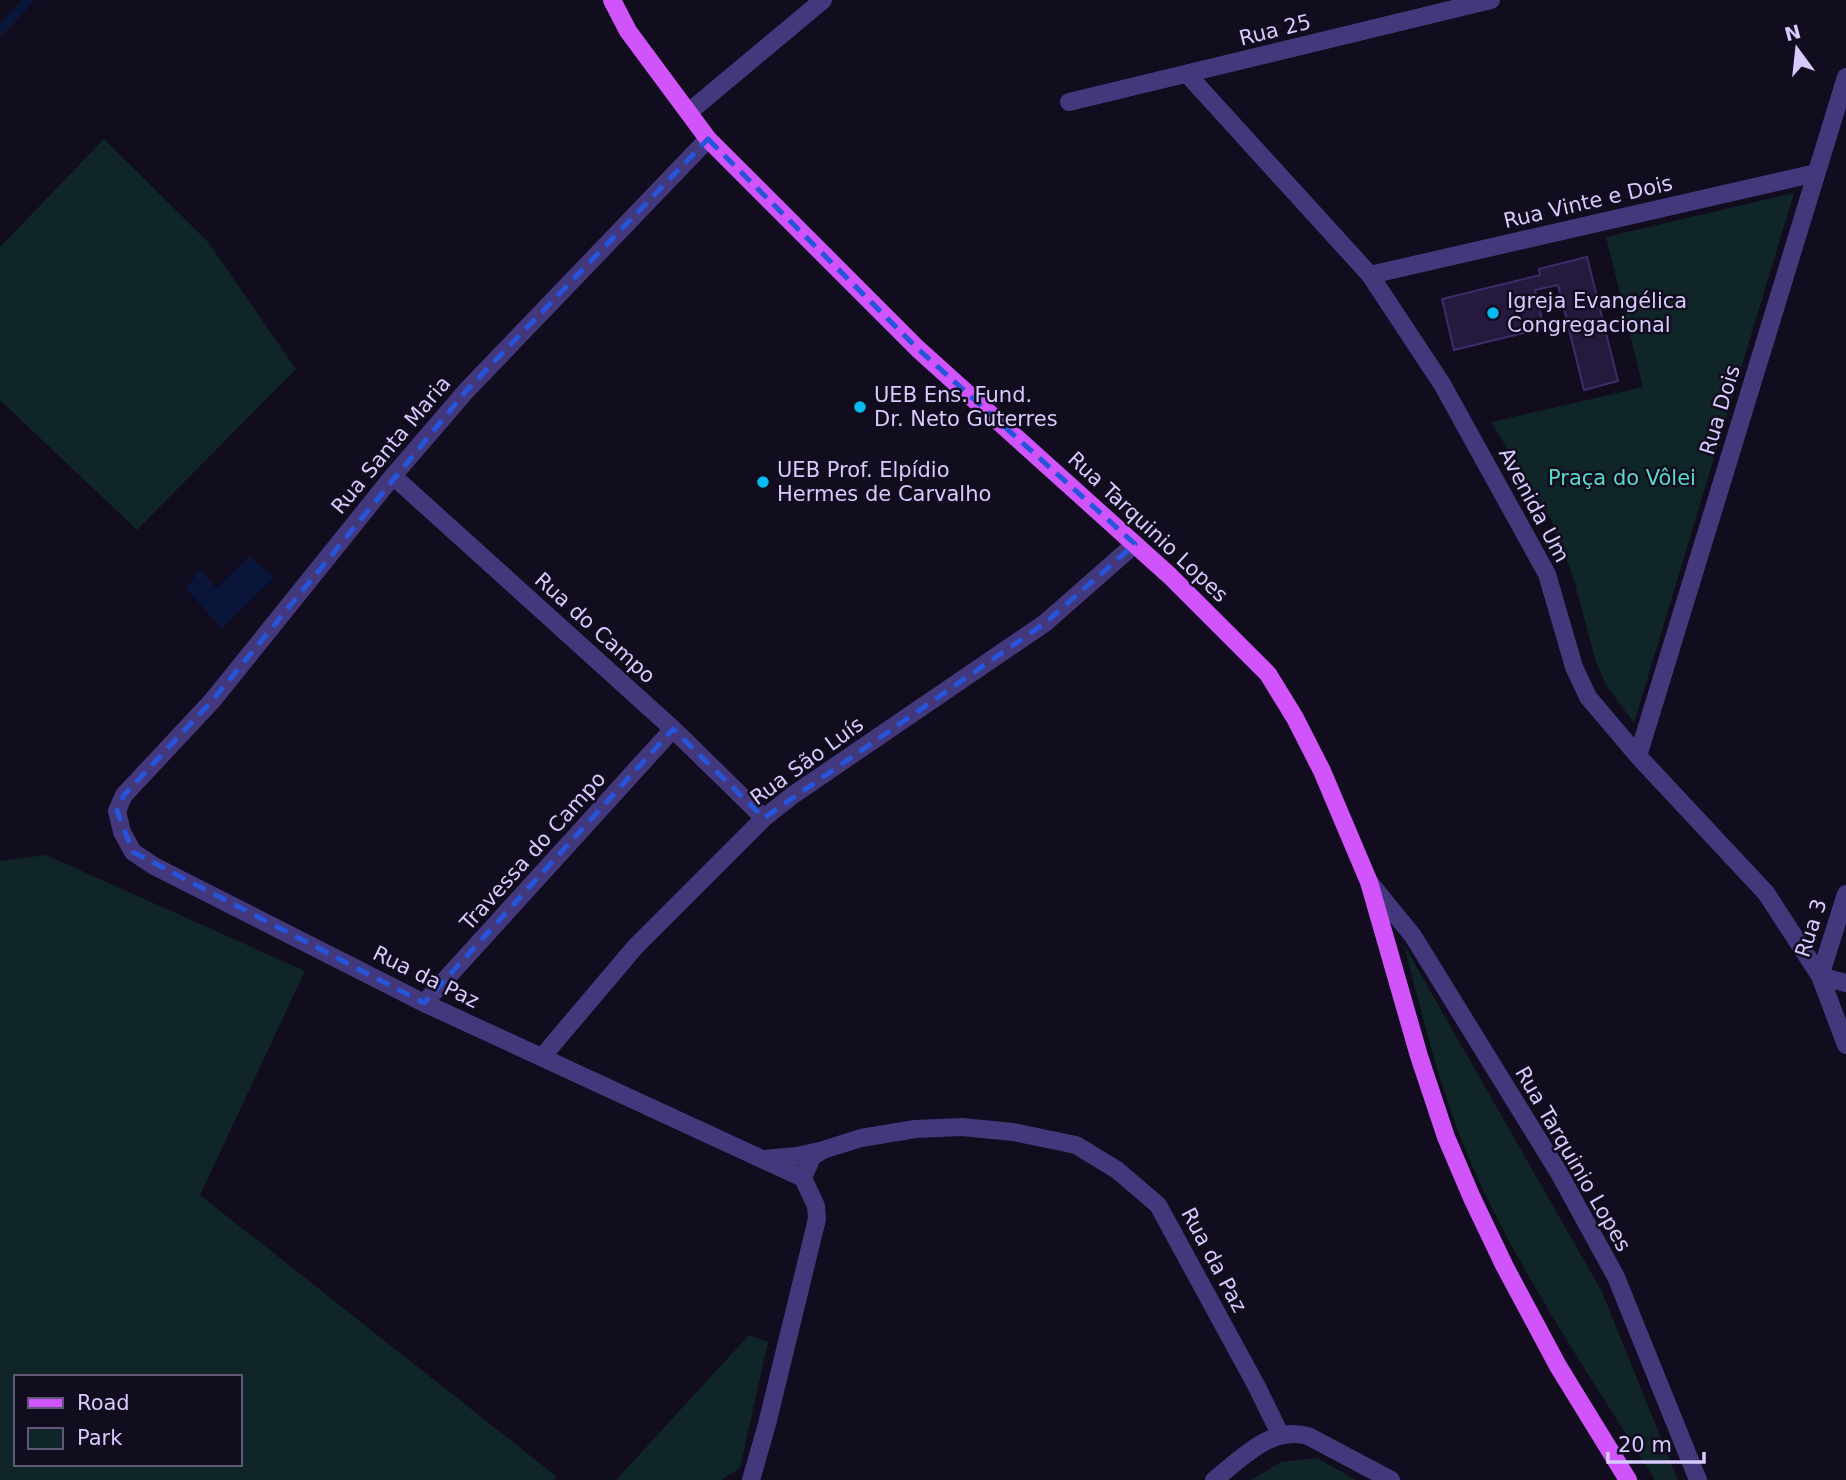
<svg xmlns="http://www.w3.org/2000/svg" width="1846" height="1480" font-family="'DejaVu Sans',sans-serif">
<style>
.green{fill:#102528;fill-rule:evenodd}
.water{fill:#0a153a}
.lines{fill:none;stroke-linecap:round;stroke-linejoin:round}
.stream{stroke:#0a153a;stroke-width:10}
.building{fill:#25193e;stroke:#3f2b6a;stroke-width:2}
.minor{stroke:#43387c;stroke-width:18}
.major{stroke:#d154fb;stroke-width:18}
.marked{fill:none;stroke:#2654da;stroke-width:5;stroke-dasharray:14 9;stroke-linejoin:round}
.poi-dot{fill:#05bbef;stroke:#110c1e;stroke-width:2.5}
.labels{text-anchor:middle;stroke-width:5;stroke-linejoin:round;paint-order:stroke}
.street-label{font-size:21px;fill:#d7cafe;stroke:#110c1e}
.poi-label{font-size:21px;fill:#d7cafe;stroke:#110c1e;text-anchor:start}
.park-label{font-size:21px;fill:#59dbcb;stroke:#110c1e}
</style>
<rect width="100%" height="100%" fill="#110c1e"/>
<path class="green" d="M104,139l104,103 88,127 -159,161 -137,-130v-153z
M1794,193l-160,530 -28,-38 -10,-23 -23,-85 -21,-56 -61,-99 152,-35 -37,-150z
M46,855l259,116 -105,224 356,281 -1,4h-555v-619zM16,1377h224v87h-224z
M1404,945l198,347 76,188h-23c-64,-103 -135,-205 -184,-317 -30,-70 -48,-144 -67,-218z
M749,1335l19,7 -28,126 -19,12h-105z
M1317,1458l39,22h-105l30,-18z"/>
<path class="water" d="M250,556l24,22 -52,50 -36,-39 14,-20 16,19z"/>
<g class="lines">
<path class="stream" d="M0,30l29,-30"/>
</g>
<path class="building" d="M1587,257l31,124 -34,9 -26,-105 -23,5 9,38 -90,22 -12,-51 98,-24 -1,-6z"/>
<g class="lines">
<path class="minor" d="M1188,75l182,200 72,109 105,190 27,93 14,30 50,59 128,137 54,83 26,69
M1069,102l422,-102
M689,112l134,-112
M708,139l-242,252 -73,85 -181,225 -88,94 -7,16 5,21 11,20 21,14 270,137 379,175
M1370,275l446,-102
M393,476l280,253 91,89
M1638,756l208,-679
M1369,882l44,54 146,237 57,104 82,203
M1846,894l-26,82 26,7
M424,1003l249,-274
M542,1057l94,-111 128,-128 29,-23 252,-172 90,-79
M764,1159l33,-3 22,-5
M803,1178l9,-21 11,-7 38,-12 54,-9 47,-2 51,5 63,13 41,25 41,35 98,180 24,49
M751,1480l16,-56 50,-205 -1,-13 -13,-28
M1214,1480c27,-21 58,-55 94,-44l83,44"/>
<path class="major" d="M612,0l16,31 80,108 210,210 252,227 98,98 27,44 27,53 47,111 50,174 27,81 26,61 33,69 53,99 70,114"/>
</g>
<path class="marked" d="M708,139l210,210 217,195 -90,79 -281,195 -91,-89 -249,274 -291,-151 -16,-41 7,-16 88,-94 254,-310z"/>
<g class="poi-dot">
<circle cx="1493" cy="313" r="7"/>
<circle cx="860" cy="407" r="7"/>
<circle cx="763" cy="482" r="7"/>
</g>
<g class="labels">
<g class="street-label">
<text transform="translate(1275 30) rotate(-14)" y="7">Rua 25</text>
<text transform="translate(1588 202) rotate(-13)" y="7">Rua Vinte e Dois</text>
<text transform="translate(1720 410) rotate(-73)" y="7">Rua Dois</text>
<text transform="translate(391 445) rotate(-50)" y="7">Rua Santa Maria</text>
<text transform="translate(1534 505) rotate(62)" y="7">Avenida Um</text>
<text transform="translate(1148 527) rotate(43)" y="7">Rua Tarquinio Lopes</text>
<text transform="translate(595 628) rotate(42)" y="7">Rua do Campo</text>
<text transform="translate(807 761) rotate(-36)" y="7">Rua São Luís</text>
<text transform="translate(533 851) rotate(-48)" y="7">Travessa do Campo</text>
<text transform="translate(1811 928) rotate(-72)" y="7">Rua 3</text>
<text transform="translate(426 977) rotate(26)" y="7">Rua da Paz</text>
<text transform="translate(1573 1159) rotate(60)" y="7">Rua Tarquinio Lopes</text>
<text transform="translate(1214 1260) rotate(62)" y="7">Rua da Paz</text>
</g>
<g class="poi-label">
<text x="1507" y="308">Igreja Evangélica<tspan x="1507" dy="24">Congregacional</tspan></text>
<text x="874" y="402">UEB Ens. Fund.<tspan x="874" dy="24">Dr. Neto Guterres</tspan></text>
<text x="777" y="477">UEB Prof. Elpídio<tspan x="777" dy="24">Hermes de Carvalho</tspan></text>
</g>
<g class="park-label">
<text x="1622" y="485">Praça do Vôlei</text>
</g>
</g>
<rect x="14" y="1375" width="228" height="91" fill="#110c1e" stroke="#605878" stroke-width="2"/>
<rect x="28" y="1398" width="35" height="10" fill="#d154fb" stroke="#605878" stroke-width="2"/>
<text x="77" y="1410" font-size="21" fill="#d7cafe">Road</text>
<rect x="28" y="1428" width="35" height="21" fill="#102528" stroke="#605878" stroke-width="2"/>
<text x="77" y="1445" font-size="21" fill="#d7cafe">Park</text>
<g transform="translate(1797 49) rotate(345)" stroke="#110c1e" stroke-width="5" paint-order="stroke">
<path d="M0-5L12 26L0 18L-12 26Z" fill="#d7cafe"/>
<text y="-10" font-size="19" font-weight="bold" text-anchor="middle" fill="#d7cafe">N</text>
</g>
<path d="M1608 1452v10h96v-10" fill="none" stroke="#d7cafe" stroke-width="3.5"/>
<text x="1618" y="1452" font-size="21" fill="#d7cafe" stroke="#110c1e" stroke-width="5" paint-order="stroke">20 m</text>
</svg>
